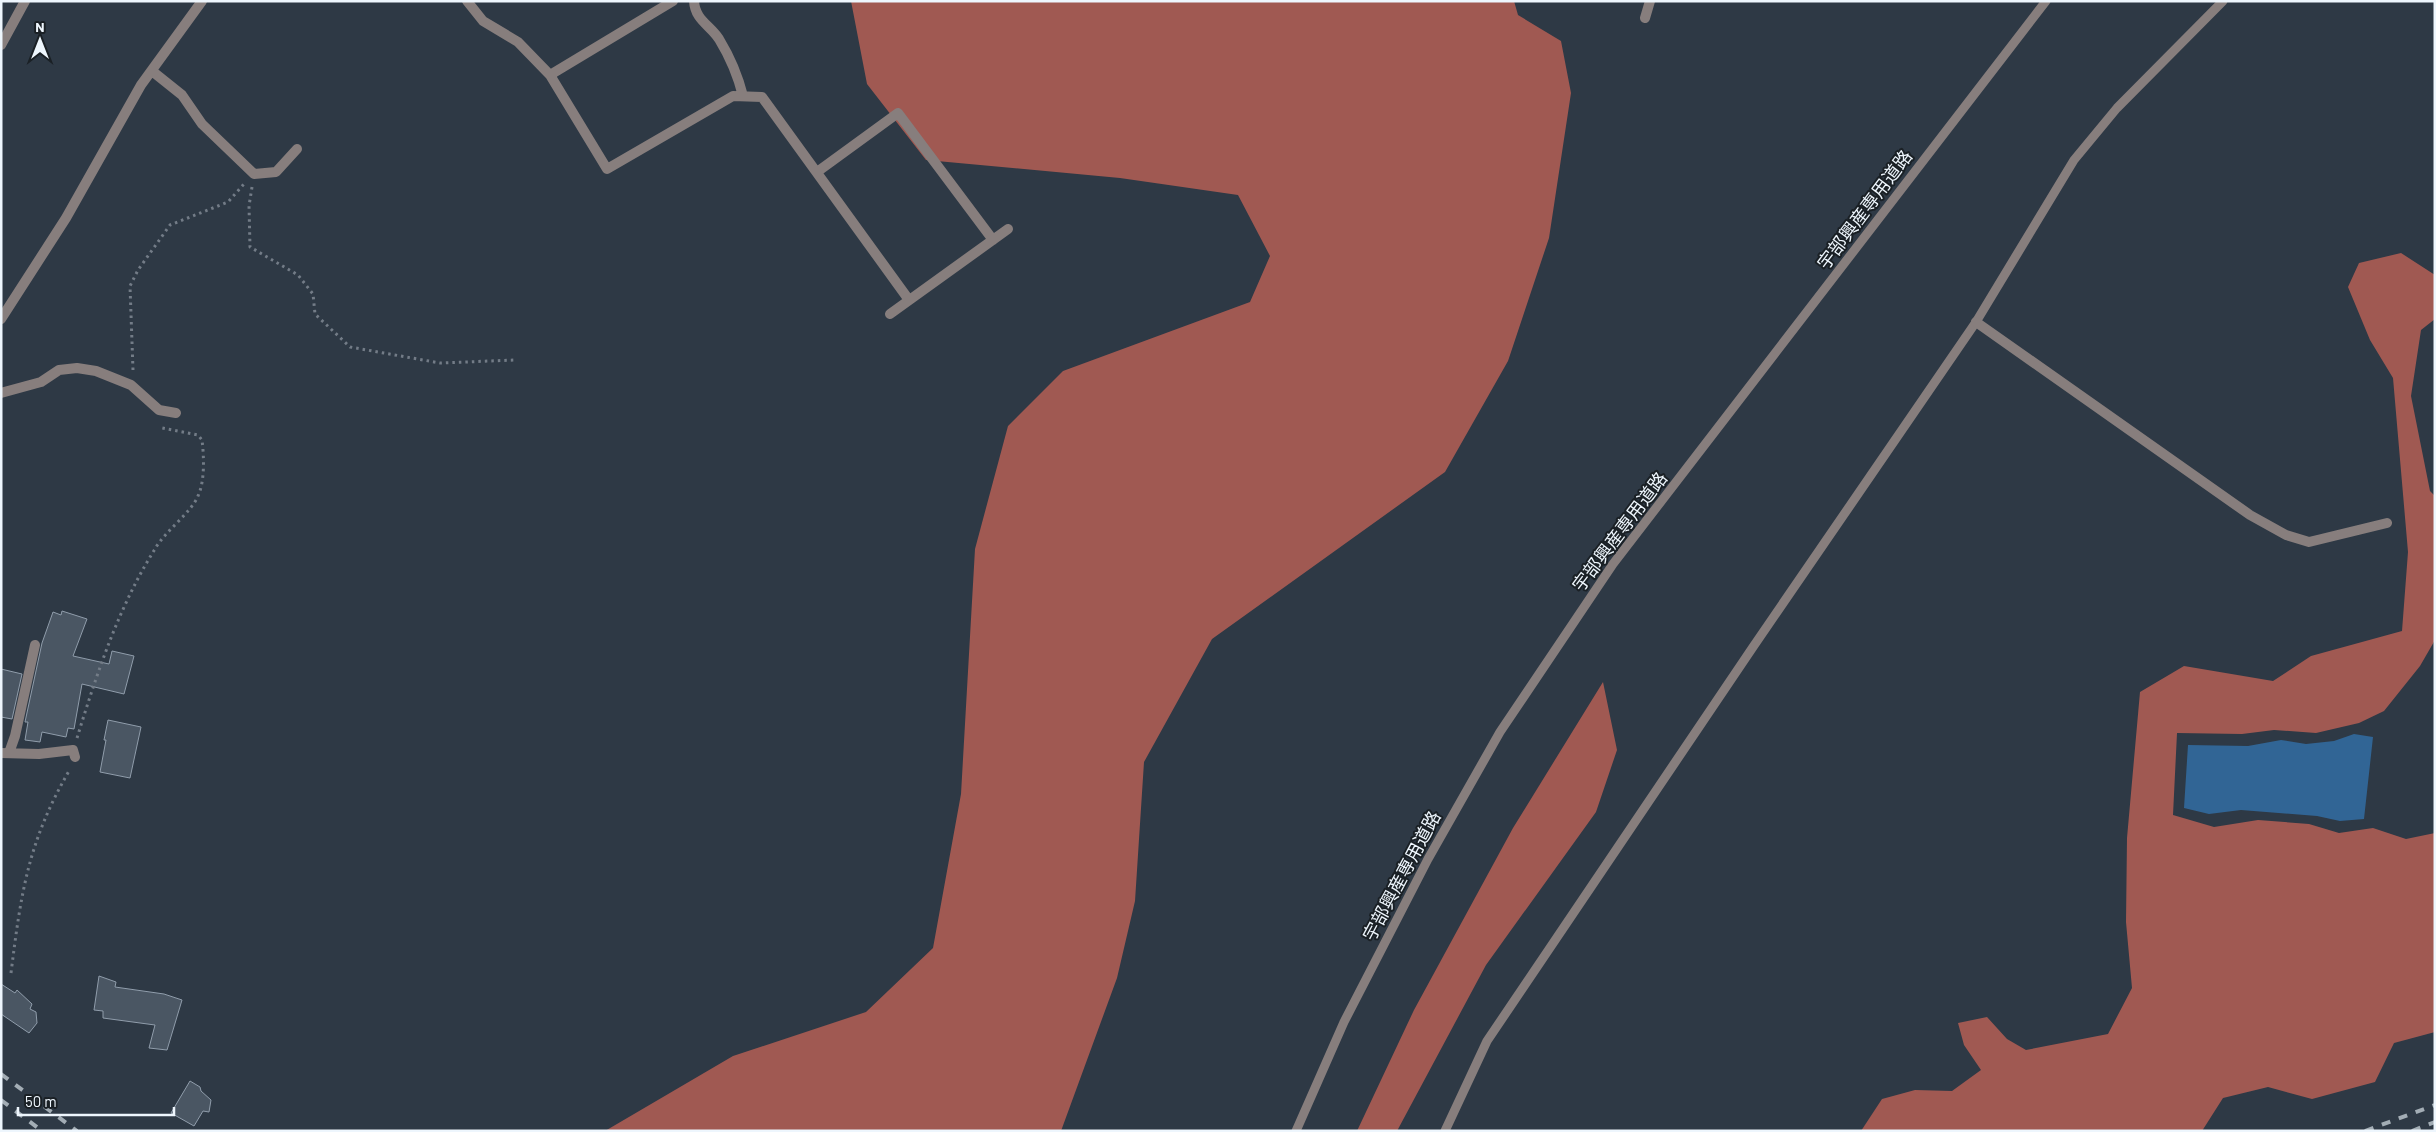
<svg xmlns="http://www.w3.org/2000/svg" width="2436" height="1132" font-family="Barlow,'Noto Sans JP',sans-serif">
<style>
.forest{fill:#a05952}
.water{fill:#316595}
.building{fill:#4a5663;stroke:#909dab}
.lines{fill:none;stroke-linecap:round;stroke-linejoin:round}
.path{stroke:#737c87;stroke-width:3;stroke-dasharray:2.5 4;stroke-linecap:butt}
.lane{stroke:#877e7d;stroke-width:9}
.street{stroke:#877e7d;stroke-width:10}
.rail{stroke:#a3adb5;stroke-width:4;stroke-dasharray:9 9;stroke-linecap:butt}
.labels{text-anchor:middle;stroke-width:4;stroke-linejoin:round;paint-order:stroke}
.street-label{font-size:18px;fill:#eef6fd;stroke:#1a2025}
</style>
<rect width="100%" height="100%" fill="#2e3945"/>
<path class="forest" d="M851,1h663l4,14 43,26 10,52 -22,145 -41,123 -63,111 -233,167 -68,123 -9,139 -18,77 -56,153h-456l128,-75 133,-44 67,-64 28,-154 14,-245 33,-123 55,-55 187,-69 20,-46 -32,-61 -118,-17 -194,-18 -59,-76z
M2401,253l34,22v44l-14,11 -10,66 19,95 5,5v144l-15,26 -36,45 -25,12 -43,10 -42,-3 -32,4 -65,-1 -4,82 41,12 44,-7 51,4 30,9 34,-5 33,11 29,-6v199l-41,11 -19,39 -63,17 -44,-12 -45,11 -21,33h-341l21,-32 33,-9 37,1 29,-21 -17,-25 -6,-22 29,-6 20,22 19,11 82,-16 24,-46 -6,-66 1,-84 13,-146 44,-26 89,15 38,-25 91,-25 6,-79 -15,-174 -23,-38 -22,-53 11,-24z
M1603,682l14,68 -21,62 -110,153 -89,166h-40l57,-121 99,-182z"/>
<path class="water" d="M2354,734l19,3 -9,82 -24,2 -23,-5 -76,-6 -32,4 -25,-6 4,-63 60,1 33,-6 25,4 28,-3z"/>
<path class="building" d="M62,611l25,8 -14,37 36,8 3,-13 22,5 -10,38 -42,-10 -8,45 -6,-1 -2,9 -24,-5 -2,10 -15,-2 3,-18h-3l17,-79 11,-31 8,3z
M1,669l21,5 -10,45 -11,-2z
M108,720l33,7 -11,51 -30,-6 6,-32h-2z
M99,976l17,6 -1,5 49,7 18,6 -15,50 -18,-2 6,-23 -52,-7v-7l-9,-1z
M1,984l14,9 2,-3 15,14 -2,5 6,3 1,11 -8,10 -28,-19z
M190,1081l10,6 1,4 10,9 -2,12 -6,-1 -9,15 -23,-13z"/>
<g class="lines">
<path class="path" d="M252,187l-3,19 1,41 48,28 15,19 2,20 35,33 90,16 75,-3
M133,370l-3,-84 8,-16 32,-45 58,-23 16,-18
M77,738c20,-65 42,-132 78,-189 10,-18 36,-36 43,-53 7,-15 6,-40 4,-56l-4,-5 -36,-7
M11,973c10,-80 17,-131 58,-202"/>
<path class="lane" d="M1296,1131l48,-109 84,-163 72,-127 113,-168 433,-563
M1445,1131l42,-90 266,-394 223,-325 98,-162 43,-52 106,-107"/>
<path class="street" d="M467,1l16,20 35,21 32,33 57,94 126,-73 29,1 147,203
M694,1c1,19 16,24 25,38 11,18 19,37 24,57
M1645,18l5,-17
M1,45l24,-44
M152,71l30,24 20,29 52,50 22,-2 21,-23
M550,75l123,-74
M817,172l81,-59 95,127
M890,314l118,-85
M1,319l65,-101 75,-133 61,-84
M1976,322l274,193 36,20 23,7 78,-19
M1,393l40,-11 18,-12 18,-2 19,3 35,14 28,25 17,3
M1,753l38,1 34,-4 2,7
M9,753l6,-17 20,-91"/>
<path class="rail" d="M1,1074l76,57
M1,1100l41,31
M2365,1131l70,-26
M2412,1131l23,-9"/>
</g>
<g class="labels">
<g class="street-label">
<text transform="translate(1865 210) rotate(-53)" y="6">宇部興産専用道路</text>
<text transform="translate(1620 532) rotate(-53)" y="6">宇部興産専用道路</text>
<text transform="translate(1402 876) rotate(-62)" y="6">宇部興産専用道路</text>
</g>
</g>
<rect width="2436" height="1132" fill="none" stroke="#eef6fd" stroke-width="5"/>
<g transform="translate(40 40)" stroke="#1a2025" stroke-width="4" paint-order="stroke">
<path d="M0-4L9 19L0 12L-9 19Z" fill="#eef6fd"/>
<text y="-8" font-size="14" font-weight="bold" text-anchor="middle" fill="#eef6fd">N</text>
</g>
<path d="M18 1107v8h156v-8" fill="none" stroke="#eef6fd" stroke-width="2.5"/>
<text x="25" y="1107" font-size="15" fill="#eef6fd" stroke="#1a2025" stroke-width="4" paint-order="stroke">50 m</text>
</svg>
